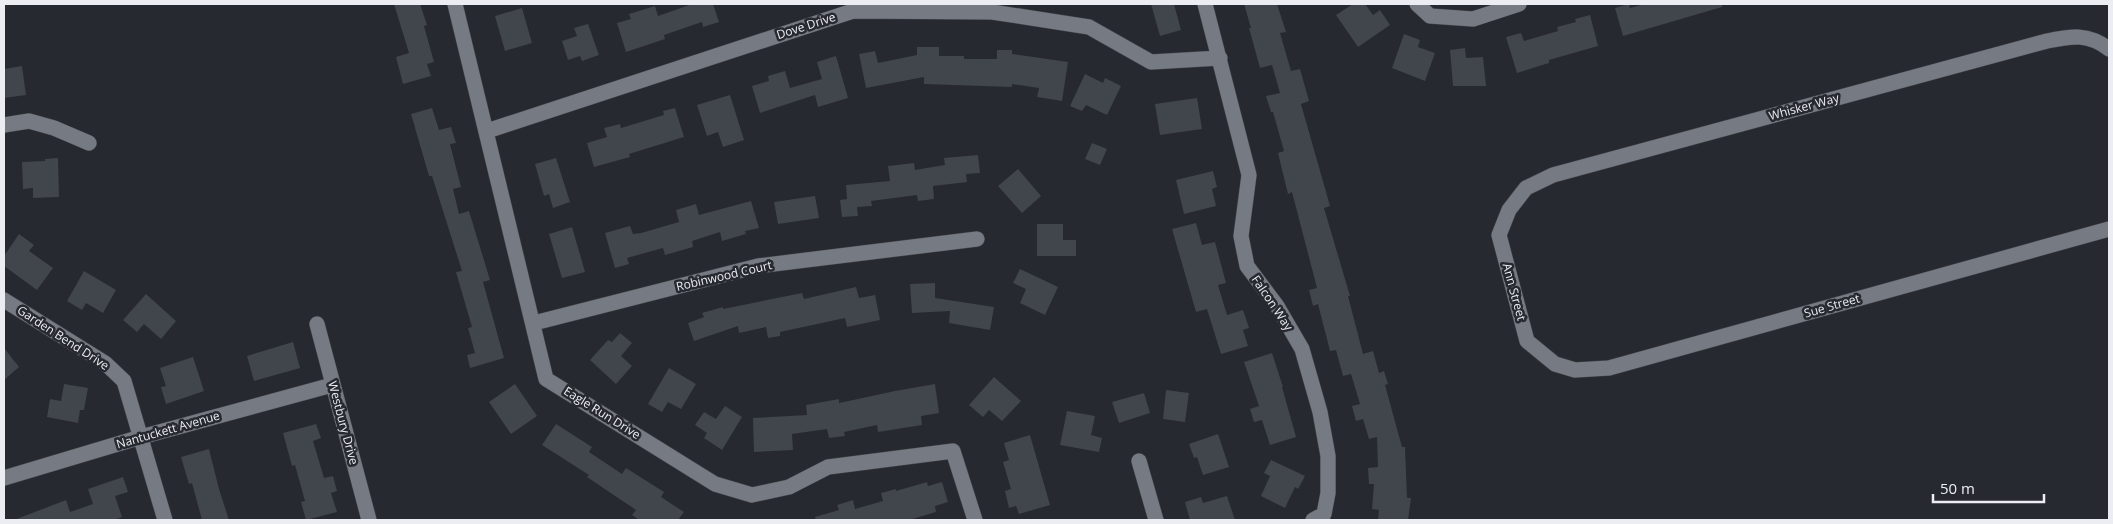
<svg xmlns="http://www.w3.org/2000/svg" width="2113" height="524" font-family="'Open Sans',sans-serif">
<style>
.building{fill:#41454c}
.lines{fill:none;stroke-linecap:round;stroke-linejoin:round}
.minor-casing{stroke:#44474c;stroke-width:16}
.minor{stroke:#767a82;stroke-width:15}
.labels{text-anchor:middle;stroke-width:5;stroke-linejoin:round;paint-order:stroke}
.street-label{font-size:12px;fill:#ebedf2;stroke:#26292f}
</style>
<rect width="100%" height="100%" fill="#26292f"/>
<path class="building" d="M394,4h26l7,21 -3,1 10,36 -7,2 4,12 -28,8 -7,-27 13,-4z
M692,4h21l6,18 -16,5 -1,-5 -38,13 1,4 -39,13 -9,-29 14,-4 -2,-5 26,-8 3,10z
M1151,4h23l7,26 -21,6z
M1244,4h33l9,28 -6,1 11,38 9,-2 9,32 -8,3 29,102 -6,2 26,88h-2l15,58 10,-3 6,22 5,-2 4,13 -3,1 17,62h3l2,51h4l-3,22h-30l1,-10 -7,-1 2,-25h-5l-1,-16 10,-1 -1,-30 -8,2 -6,-20 -7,2 -4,-15 8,-2 -9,-30 -8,2 -7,-26 -6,1 -12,-47 -5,2 -4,-16 8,-2 -25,-96 -4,2 -10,-41 6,-2 -11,-39h-2l-5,-16 14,-3 -8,-28 -12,3 -11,-40h2z
M1353,4h12l8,11 7,-5 10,15 -32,22 -22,-32z
M1629,4l1,4 15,-4h77v3l-99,29 -8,-28z
M522,8l10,35 -27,8 -10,-35z
M1590,15l8,31 -49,14v3l-32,10 -11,-36 15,-4 3,8 34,-10 -1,-4 19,-5 -1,-3z
M588,24l11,31 -17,6 -2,-5 -12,4 -6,-19 15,-5 -3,-8z
M1404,34l16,6 -2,7 17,6 -10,28 -33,-13z
M917,47h22v9h25v3h33v-9h15v4l56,8 -6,39 -25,-4 2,-9 -27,-4v3l-88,-3v-7l-58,11 -7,-34 16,-3 3,12 39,-8z
M1465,48l1,10 17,-1 3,29h-33l-3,-36z
M836,56l12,42 -30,9 -3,-12 -55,18 -8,-27 17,-5 -1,-5 17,-5 5,17 32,-9 -5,-17z
M22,66l4,29 -22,3v-29z
M1085,74l18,9 2,-5 16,8 -14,29 -21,-10 -4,6 -12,-5z
M730,95l14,45 -21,7 -5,-15 -11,4 -10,-31z
M1197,98l5,31 -42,6 -5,-31z
M432,108l7,22 12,-3 5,16 -6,1 11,43 -8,2 6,25 10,-3 21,69 -7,2 21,76 -34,10 -3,-13 8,-2 -7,-25 4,-1 -16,-55 6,-1 -30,-95h-3l-18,-62z
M675,108l9,29 -55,17 1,3 -36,10 -7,-24 20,-6 -3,-9 16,-4 1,4 43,-13 -1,-4z
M1092,143l15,6 -7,16 -15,-6z
M978,155l2,18 -14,1 1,8 -34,4 1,13 -16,2 -1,-6 -46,6 1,5 -15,1 1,9 -16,1 -2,-17 7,-1 -1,-14 44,-4 -2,-15 26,-3 1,7 30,-5 -1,-7z
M58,158l1,39 -26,1v-10l-10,1 -1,-27 23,-1v-2z
M556,158l14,44 -17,6 -4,-14 -5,2 -9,-32z
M1018,169l23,27 -19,17 -24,-27z
M1213,171l4,16 -5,2 4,17 -32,8 -8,-34z
M815,196l4,22 -41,6 -4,-22z
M751,201l8,27 -14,3 1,3 -24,7 -2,-9 -28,9 1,6 -28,8 -2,-7 -36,10 2,6 -14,4 -10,-35 25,-7 3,8 8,-1 38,-11 -3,-12 20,-6 3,11z
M1196,223l6,22 13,-3 11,41 -8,2 9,30 16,-5 6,18 -6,2 5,16 -27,8 -14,-45 -11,3 -24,-83z
M1037,224h26v16h13v16h-39z
M572,227l13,45 -23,6 -13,-44z
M19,234l15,11 -5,6 24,17 -16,22 -33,-24v-10z
M1020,269l38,18 -13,28 -25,-12 6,-14 -13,-6z
M84,271l32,19 -13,23 -17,-10 -4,7 -15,-9z
M935,283v15l59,9 -4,23 -41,-7 1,-12 -38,2 -2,-29z
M856,287l3,11 16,-3 5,25 -33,7 -2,-9 -65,14v4l-12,2 -2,-11 -27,6 -1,-7 -44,15 -6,-18 16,-6 -2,-4 21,-6v2l79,-16 2,6z
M146,294l30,27 -15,18 -17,-15 -7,8 -14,-12z
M620,333l12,10 -11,13 11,10 -16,18 -26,-24 18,-20 4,2z
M293,342l7,26 -46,13 -7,-25z
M4,348l15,19 -15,13z
M1272,353l11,34h-1l14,50 -26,8 -8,-25 -8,2 -4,-13 9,-3 -15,-44z
M193,357l11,34 -38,13 -5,-17 5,-1 -6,-18z
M669,368l27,16 -15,25 -13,-7 -6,10 -14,-8z
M994,377l27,24 -19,20 -13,-11 -6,7 -14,-12z
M64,384l24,4 -4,22h-4l-2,13 -31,-6 3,-18 11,2z
M515,384l22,32 -26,18 -22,-32z
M935,384l4,29 -18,3 1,9 -44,7 -1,-7 -33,7 1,4 -16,2 -2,-9 -35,5 1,16 -39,2 -1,-34 54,-3 -1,-10 33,-6v4l56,-12z
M1166,390l23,3 -4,29 -22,-3z
M1144,393l6,20 -31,10 -7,-21z
M725,406l17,11 -20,33 -18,-12 3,-5 -12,-8 9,-13 12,7z
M1067,411l28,5 -4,19 11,3 -3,14 -39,-7z
M316,424l5,14 -8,3 11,37 9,-2 4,15 -6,2 6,19 -31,8 -5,-18 4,-1 -10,-36 -3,1 -9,-33z
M556,424l36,23 -3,5 33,22 4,-6 38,24 -3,5 23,15 -6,8h-39l-7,-5 4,-5 -49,-33 2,-2 -47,-30z
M1218,434l11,33 -26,8 -6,-18 -3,1 -5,-14z
M1030,435l20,70 -31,9 -3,-8 -7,2 -4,-17 6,-2 -8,-27 6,-2 -5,-17z
M209,449l10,40 10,31h-27l-10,-37 -3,1 -8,-27z
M1271,460l34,16 -7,13 -3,-2 -10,21 -24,-12 9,-20 -6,-3z
M123,477l5,15 -13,4 7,21 -8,3h-100l52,-20 4,12 23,-8 -5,-15z
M927,482l1,4 14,-4 6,20 -13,4 1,6 -27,8h-93l-1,-3 24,-7 -2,-5 16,-5 2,9 28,-8 -2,-8 15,-4v2z
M1227,496l8,24h-45l-5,-18 16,-5 2,6z"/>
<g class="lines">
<defs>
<path id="minor" d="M455,4l91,375 169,105 37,11 37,-8 39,-20 125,-16 22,69
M1205,4l44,171 -8,61 6,30 30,40 25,43 18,63 8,44v37l-4,21 -11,6
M1417,4l13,12 43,3 46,-15
M2109,49c-21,-16 -37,-13 -62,-8l-494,134 -27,13 -17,22 -10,25 28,106 28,23 20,6 34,-2 500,-139
M4,125l25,-4 25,7 35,15
M487,131l366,-120 139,1 97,15 62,35 69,-4
M4,300l101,63 19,18 41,139
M534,323l224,-57 219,-27
M317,324l52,196
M1139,461l17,59
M4,478l137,-41 191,-52"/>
</defs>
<use href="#minor" class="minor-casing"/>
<use href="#minor" class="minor"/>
</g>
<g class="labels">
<g class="street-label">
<text transform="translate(806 26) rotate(-18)" y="4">Dove Drive</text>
<text transform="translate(1804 107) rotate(-15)" y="4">Whisker Way</text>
<text transform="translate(724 276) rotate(-13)" y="4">Robinwood Court</text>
<text transform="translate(1514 292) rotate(75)" y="4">Ann Street</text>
<text transform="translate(1272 303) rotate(56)" y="4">Falcon Way</text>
<text transform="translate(1832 306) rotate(-16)" y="4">Sue Street</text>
<text transform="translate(63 338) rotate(33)" y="4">Garden Bend Drive</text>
<text transform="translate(602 413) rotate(32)" y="4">Eagle Run Drive</text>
<text transform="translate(343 423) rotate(75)" y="4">Westbury Drive</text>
<text transform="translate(168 430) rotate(-16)" y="4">Nantuckett Avenue</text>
</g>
</g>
<rect width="2113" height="524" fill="none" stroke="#ebedf2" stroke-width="10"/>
<path d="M1933 494v8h111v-8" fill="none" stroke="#ebedf2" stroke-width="2.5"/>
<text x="1940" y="494" font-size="15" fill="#ebedf2" stroke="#26292f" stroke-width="4" paint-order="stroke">50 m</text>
</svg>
